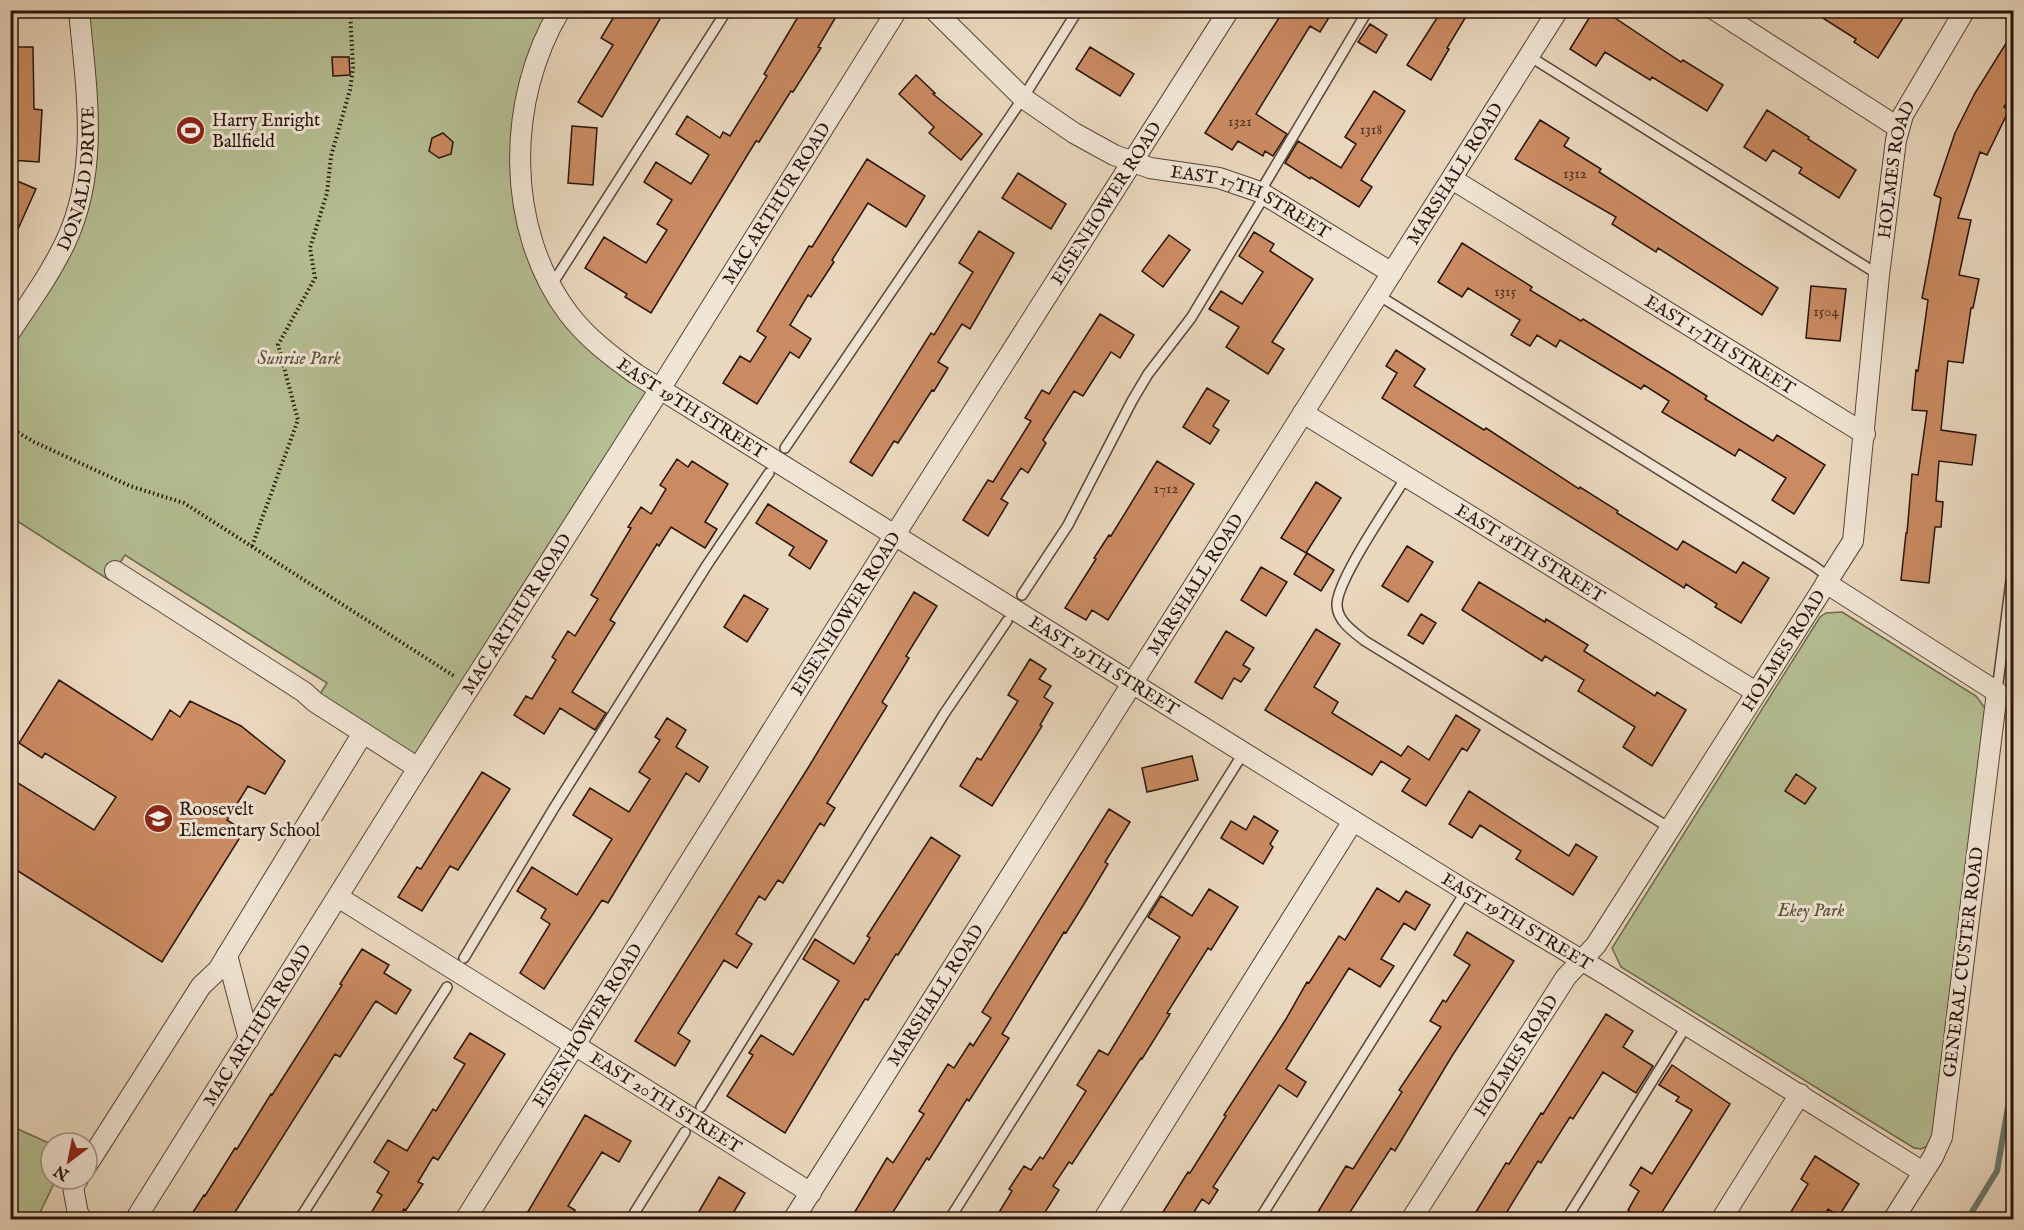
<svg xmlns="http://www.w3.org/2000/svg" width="2024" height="1230" font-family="'IM FELL English',serif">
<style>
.green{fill:#b5bf93;stroke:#6e694f;stroke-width:1.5}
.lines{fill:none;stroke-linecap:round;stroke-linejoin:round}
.stream{stroke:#6b776f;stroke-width:6}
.building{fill:#cb8b62;stroke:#28130b;stroke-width:1.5}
.service-casing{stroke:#584438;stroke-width:12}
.minor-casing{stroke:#584438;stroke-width:22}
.path{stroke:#28130b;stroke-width:4;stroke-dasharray:1.5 3;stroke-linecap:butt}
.service{stroke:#f1e6d5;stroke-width:9}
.minor{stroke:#f1e6d5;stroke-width:20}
.labels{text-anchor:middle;stroke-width:6;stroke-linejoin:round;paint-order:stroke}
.number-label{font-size:15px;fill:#513121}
.poi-label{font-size:18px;fill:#28130b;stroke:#f1e6d5;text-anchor:start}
.street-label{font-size:18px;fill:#28130b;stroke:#f1e6d5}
.park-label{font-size:18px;font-style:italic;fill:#594f3b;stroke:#f1e6d5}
</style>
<rect width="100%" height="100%" fill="#ead8be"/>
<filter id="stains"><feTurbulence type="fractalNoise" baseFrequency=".00333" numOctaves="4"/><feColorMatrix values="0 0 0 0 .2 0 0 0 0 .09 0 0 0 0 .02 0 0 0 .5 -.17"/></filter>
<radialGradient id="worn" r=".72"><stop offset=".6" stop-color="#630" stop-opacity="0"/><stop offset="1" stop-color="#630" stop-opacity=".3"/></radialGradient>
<path class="green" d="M79,11h470l-28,172 47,130 92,76 -242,379 -103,-66 12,-19 -202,-128 -16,25 -98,-63 -1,-185 70,-127z
M1842,612l134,84 9,12 -51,425 -4,12 -9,4 -7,-1 -293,-181 -9,-19 208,-331 6,-4z
M11,1126l40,18v35h5l-19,40h-26z"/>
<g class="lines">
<path class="stream" d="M1967,1220l30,-49 17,-99"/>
</g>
<path class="building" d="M618,10h30l12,9 -58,98 -24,-15 35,-57 -12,-7z
M802,10h38l-22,37 3,1 -28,44 -2,-1 -32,51 -3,-1 -105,172 -26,-16 2,-3 -42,-26 19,-31 42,26 21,-33 -10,-6 15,-24 -28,-18 12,-20 35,22 18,-29 -33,-21 11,-18 33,22 3,-6 7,4 37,-60 -3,-2z
M1284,10h37l9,6 -10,16 -10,-6 -54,88 31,20 -14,22 -8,-5 -2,5 -25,-15 -6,9 -27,-17z
M1442,10h28l-23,38 2,1 -18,31 -24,-15z
M1594,10h9l78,52 2,-2 40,25 -16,26 -55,-34 -2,3 -45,-28 -9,14 -26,-17z
M1810,10h98l-30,48 -24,-16 2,-3z
M1370,24l17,11 -11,18 -18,-11z
M2013,32v59l-9,16 5,3 -22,45 -7,-3 -22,66 13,2 -12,55 20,4 -6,29h-2l-8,55 -15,-2 -7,69 35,5 -4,30 -33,-4 -3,40 7,1 -2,25h-6l-6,56 -28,-3 5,-47h1l5,-59 6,1 9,-64 -15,-1 4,-40 2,1 10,-71 -6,-2 19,-100 -7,-3 21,-62 20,-40z
M10,47h23l1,62 8,1 -3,52 -29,-2 3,-76h-3z
M1090,47l44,27 -14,22 -44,-27z
M332,57h17l1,18 -17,1z
M916,75l19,18 -2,1 49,40 -21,26 -32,-27 5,-6 -35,-33z
M1374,91l31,20 -44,69 11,7 -13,20 -48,-30 -1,2 -25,-16 13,-22 43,27 15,-24 -11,-7z
M1767,110l42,27 -1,2 48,31 -17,28 -40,-25 3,-5 -29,-18 -7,11 -22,-14z
M1540,120l29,18 -5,8 37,23 -2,3 179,116 -16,27 -104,-67 -2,4 -44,-28 4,-7 -101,-58z
M572,126l25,2 -4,57 -25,-2z
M443,133l10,9 -2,12 -12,4 -10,-7 3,-13z
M867,159l58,37 -19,31 -38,-24 -36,57 2,2 -23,35 -3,-2 -18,30 21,14 -12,19 -9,-6 -33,52 -34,-21 17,-27 10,6 16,-25 -9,-6 30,-49 22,-36 3,1z
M1018,173l48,31 -15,25 -49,-31z
M10,178l26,11 -26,58z
M979,231l35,22 -44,76 -8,-5 -24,38 10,6 -14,23 -2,-1 -34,53 -4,-2 -22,35 -22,-14 81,-129 3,2 39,-63 -14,-9z
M1254,232l20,12 -4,7 43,28 -41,63 12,7 -16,25 -42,-27 13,-20 -30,-18 12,-18 21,13 21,-32 -24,-16z
M1169,235l21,15 -27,37 -21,-16z
M1462,243l70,44 -2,3 51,31 2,-2 89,55 35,22 -2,3 68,42 4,-6 48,30 -31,49 -22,-14 14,-22 -47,-29 -4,7 -73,-44 7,-11 -25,-16 -3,4 -81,-49 -4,7 -19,-12 -7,11 -19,-11 9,-15 -52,-32 -6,9 -24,-15z
M1811,286l35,3 -6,52 -34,-3z
M1100,314l34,21 -14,23 -9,-6 -28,44 -9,-5 -31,49 3,3 -18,30 -7,-5 -20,31 7,4 -20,33 -25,-16 25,-40 5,2 38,-61 -6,-3 17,-28 7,4z
M1396,350l29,19 -11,17 70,44 2,-2 93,61 1,-2 38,24 -1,2 60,37 6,-9 53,32 7,-11 26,16 -28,45 -26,-16 2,-3 -31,-20 -2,4 -302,-190 15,-25 -11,-7z
M1207,388l22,13 -16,25 6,4 -9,14 -27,-17z
M677,459l11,8 4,-6 36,23 -23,38 12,7 -12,19 -34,-21 -12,19 -2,-2 -47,76 5,3 -43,69 34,21 -11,17 -35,-22 -16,26 -30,-19 12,-19 6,3 24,-39 -4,-3 16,-26 7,5 23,-37 -7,-4 40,-67 -3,-1 13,-20 10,7 15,-25 -6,-4z
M1157,461l37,23 -86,136 -16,-10 -6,10 -21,-12 31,-49 -2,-1 15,-23 2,1z
M1316,482l25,16 -35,55 -25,-15z
M768,504l59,37 -17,28 -21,-14 5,-8 -38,-24z
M1407,546l26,16 -25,40 -26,-16z
M1307,553l27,17 -13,21 -27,-17z
M1261,567l26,15 -21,34 -25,-16z
M1479,582l66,40 1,-3 42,26 -4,6 71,45 2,-4 29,18 -34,56 -29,-19 12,-20 -57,-36 6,-11 -39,-24 -3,5 -80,-51z
M914,592l23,14 -31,50 3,2 -27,44 5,4 -60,97 8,5 -11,18 -4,-3 -37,60 -5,-3 -13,20 -6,-4 -23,38 16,10 -15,24 -13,-8 -46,73 12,8 -15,25 -40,-25 173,-273z
M744,595l24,14 -21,33 -23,-15z
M1421,614l15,9 -13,21 -15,-9z
M1316,629l24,15 -26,43 24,15 -6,11 69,43 7,-10 21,14 27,-45 24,15 -13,21 -5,-3 -36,58 -24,-15 8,-12 -29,-18 -9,14 -107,-65z
M1226,631l28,17 -11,17 7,4 -9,13 -7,-4 -12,21 -27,-17z
M1030,659l16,10 -7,10 12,7 -7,11 9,6 -13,22 2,1 -50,80 -32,-20 17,-28 4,2 37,-59 -10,-6z
M59,680l93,60 18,-30 10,7 10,-16 51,25 44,35 -20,33 -17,-8 -21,34 17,11 -82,131 -152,-96v-88l84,52 22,-33 -71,-44 -3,5 -23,-15z
M667,718l19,12 -10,17 32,20 -9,15 -13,-9 -78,130 -6,-3 -58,89 -24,-16 30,-49 -9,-6 5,-9 -29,-18 15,-24 45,28 35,-56 -39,-24 17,-27 39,24 21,-33 -11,-7 21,-32 -5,-3z
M1192,756l6,24 -51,12 -5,-24z
M482,772l28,17 -52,81 -8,-4 -28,45 -24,-14 19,-30 4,2z
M1796,774l20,14 -11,16 -20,-13z
M1469,791l100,65 7,-12 21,13 -24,38 -57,-36 5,-8 -41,-26 -8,13 -23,-14z
M1109,809l21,13 -25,40 3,2 -24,40 -18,29 -2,-1 -62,102 7,4 -40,63 -2,-2 -38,61 -2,-2 -39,62h-38l37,-62 6,5 31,-49 -5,-3 29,-47 6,4 16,-25 3,3 18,-28 -9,-6z
M1254,816l24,15 -8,13 3,3 -10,17 -42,-26 10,-17 15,9z
M931,837l29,19 -62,99 -2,-1 -28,46 -3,-1 -80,134 -58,-37 26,-41 -4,-2 12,-18 32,20 46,-74 -36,-22 12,-20 39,25 16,-26 -3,-2z
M1377,888l22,14 7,-11 24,14 -15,25 -11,-7 -23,36 13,7 -14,21 -31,-19 -63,101 20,13 -9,15 -18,-12 -66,102 5,3 -9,14 -7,-5 -13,21h-31l30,-48 2,1 36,-57 -2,-1 62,-96 21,-37 2,1 30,-47 6,4z
M1209,889l29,18 -27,43 -3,-2 -41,65 3,1 -28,45 -1,-1 -69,106 -3,-2 -16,24 6,4 -19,30h-33l-9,-6 14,-23 -3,-2 15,-23 7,4 9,-13 3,2 43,-68 -9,-6 22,-35 9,5 72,-118 -32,-20 13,-21 31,20z
M1467,932l47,29 -62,95 -57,95 -4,-3 -46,72h-32l33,-54 7,3 49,-77 -3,-2 42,-63 -11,-6 13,-21 3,2 24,-37 -16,-10z
M362,949l27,16 -5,8 27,17 -15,24 -20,-13 -3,4 -33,52 -5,-3 -105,166h-42l16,-25 1,1 30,-48 2,1 34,-55 1,1 70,-110 -2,-1z
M1606,1014l27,17 -10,16 30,19 -17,27 -33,-21 -30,47 -3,-2 -29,46 -3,-2 -36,59h-31l35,-57 3,1 32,-51 2,1z
M470,1033l35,21 -67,106 -5,-3 -15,25 5,2 -17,26 -2,-1 -7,11h-30l15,-25 -5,-3 12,-20 -15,-10 14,-22 19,11 26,-42 3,2 29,-47 -11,-6z
M1672,1065l58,39 -73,116h-14l-15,-10 11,-19 -9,-6 11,-18 11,7 40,-64 -16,-9 3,-4 -20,-12z
M585,1115l46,26 -12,21 -17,-10 -34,54 7,4 -6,10h-46z
M1815,1156l44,28 -20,32 -11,-7 -6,11h-36l22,-36 -7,-5z
M719,1177l26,16 -16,27h-35z"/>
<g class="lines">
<defs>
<path id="service" d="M1529,56l350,219
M1260,192l108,-182
M551,286l176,-276
M1378,295l436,271 16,12
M785,448l238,-350 55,-88
M1406,477c-14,24 -71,105 -69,129 1,16 17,26 28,35l305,187
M1022,595l46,-70 64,-124 16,-27 43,-56 74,-123
M1997,691l17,-134
M464,958l90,-150 153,-243 62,-92
M701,1107l243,-393 63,-93
M299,1220l148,-233
M630,1220l55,-88
M949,1220l295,-468
M1259,1220l207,-329
M1566,1220l121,-195"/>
<g id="minor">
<path id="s1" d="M560,10c-54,90 -55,218 8,303 19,25 43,43 68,61l830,517 142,85 315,196"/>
<path id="s2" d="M934,10l89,88 51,35 40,22 36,13 69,10 41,14 132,81"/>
<path d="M1715,10l184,118"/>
<path id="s3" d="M1452,179l413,255"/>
<path id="s4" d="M10,332c20,-30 41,-59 56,-91 34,-73 20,-153 13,-231"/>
<path id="s5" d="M1303,413l453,279"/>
<path d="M115,571l189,121 11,10 103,66"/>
<path d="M1826,583l171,109 -55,445 -9,20 -40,63"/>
<path id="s6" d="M338,897l473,296"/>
<path d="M227,955l22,84"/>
<path d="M87,1165l114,-179 17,-16 145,-237"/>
<path d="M78,1179l-5,8 5,27 5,6"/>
<path id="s7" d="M135,1220l283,-452 242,-379 237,-379"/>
<path id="s8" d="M465,1220l443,-706 321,-504"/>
<path id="s9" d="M793,1220l765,-1210"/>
<path d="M1103,1220l250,-399"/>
<path id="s10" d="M1411,1220l155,-243 30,-32 257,-404 26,-266 17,-135 7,-25 62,-105"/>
<path d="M1721,1220l79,-126"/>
</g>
</defs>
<use href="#service" class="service-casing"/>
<use href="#minor" class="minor-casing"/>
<path class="path" d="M10,428l24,14 96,44 54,17 270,173
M252,546l46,-126 -20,-75 37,-67 -5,-30 17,-55 4,-37 19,-66 3,-22 -3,-58"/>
<use href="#service" class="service"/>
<use href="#minor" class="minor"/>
</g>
<defs>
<symbol id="stadium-disc" viewBox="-11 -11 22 22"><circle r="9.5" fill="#8f2418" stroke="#f1e6d5"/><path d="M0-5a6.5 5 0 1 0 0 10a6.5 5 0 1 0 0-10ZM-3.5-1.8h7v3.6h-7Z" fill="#fff"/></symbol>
<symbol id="school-disc" viewBox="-11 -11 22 22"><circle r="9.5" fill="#8f2418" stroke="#f1e6d5"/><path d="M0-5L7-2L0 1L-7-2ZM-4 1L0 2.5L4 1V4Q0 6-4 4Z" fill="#fff"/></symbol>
</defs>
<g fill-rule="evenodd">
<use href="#stadium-disc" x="174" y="114" width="33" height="33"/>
<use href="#school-disc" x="142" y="802" width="33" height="33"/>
</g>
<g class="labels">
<g class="number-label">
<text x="1240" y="126">1321</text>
<text x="1371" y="134">1318</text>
<text x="1575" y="178">1312</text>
<text x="1505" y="296">1315</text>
<text x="1826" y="316">1504</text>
<text x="1166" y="493">1712</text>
</g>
<g class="poi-label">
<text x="212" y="126">Harry Enright<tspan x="212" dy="21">Ballfield</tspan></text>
<text x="179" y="815">Roosevelt<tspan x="179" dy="21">Elementary School</tspan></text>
</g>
<g class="street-label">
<text dy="6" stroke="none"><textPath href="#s10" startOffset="1185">HOLMES ROAD</textPath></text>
<text dy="6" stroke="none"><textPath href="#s9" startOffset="1238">MARSHALL ROAD</textPath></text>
<text dy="6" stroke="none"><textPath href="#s4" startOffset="171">DONALD DRIVE</textPath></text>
<text dy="6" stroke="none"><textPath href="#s8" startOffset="1202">EISENHOWER ROAD</textPath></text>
<text dy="6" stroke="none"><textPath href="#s7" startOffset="1202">MAC ARTHUR ROAD</textPath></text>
<text dy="6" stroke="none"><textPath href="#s2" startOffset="378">EAST 17TH STREET</textPath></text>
<text dy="6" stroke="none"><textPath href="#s3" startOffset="315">EAST 17TH STREET</textPath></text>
<text dy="6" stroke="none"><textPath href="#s1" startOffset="477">EAST 19TH STREET</textPath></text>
<text dy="6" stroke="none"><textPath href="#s5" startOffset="267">EAST 18TH STREET</textPath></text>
<text dy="6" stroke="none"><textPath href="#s9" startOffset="752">MARSHALL ROAD</textPath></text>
<text dy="6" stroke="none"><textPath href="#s8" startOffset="716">EISENHOWER ROAD</textPath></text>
<text dy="6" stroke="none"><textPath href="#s7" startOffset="716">MAC ARTHUR ROAD</textPath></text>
<text dy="6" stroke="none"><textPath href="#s10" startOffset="681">HOLMES ROAD</textPath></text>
<text dy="6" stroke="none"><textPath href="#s1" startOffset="963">EAST 19TH STREET</textPath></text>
<text dy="6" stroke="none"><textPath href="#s1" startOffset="1449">EAST 19TH STREET</textPath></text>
<text transform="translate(1963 962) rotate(-83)" y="6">GENERAL CUSTER ROAD</text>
<text dy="6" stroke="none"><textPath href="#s9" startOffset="266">MARSHALL ROAD</textPath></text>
<text dy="6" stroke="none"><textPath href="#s8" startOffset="230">EISENHOWER ROAD</textPath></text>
<text dy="6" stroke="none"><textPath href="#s7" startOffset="230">MAC ARTHUR ROAD</textPath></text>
<text dy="6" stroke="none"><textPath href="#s10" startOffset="195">HOLMES ROAD</textPath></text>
<text dy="6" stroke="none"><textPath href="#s6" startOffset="387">EAST 20TH STREET</textPath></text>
</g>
<g class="park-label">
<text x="299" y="364">Sunrise Park</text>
<text x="1811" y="916">Ekey Park</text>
</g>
</g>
<rect width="2024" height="1230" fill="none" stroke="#ead8be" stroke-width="36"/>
<rect x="12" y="12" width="2000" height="1206" fill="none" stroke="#28130b" stroke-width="3"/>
<rect x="18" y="18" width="1988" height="1194" fill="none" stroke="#28130b" stroke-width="1.5"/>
<g transform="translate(69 1161) rotate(212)"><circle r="28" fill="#f1e6d5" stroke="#a19284" stroke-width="1.5"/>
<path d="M0-4.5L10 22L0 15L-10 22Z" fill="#8f2418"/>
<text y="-9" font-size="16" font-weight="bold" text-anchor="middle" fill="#28130b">N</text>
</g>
<rect width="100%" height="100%" filter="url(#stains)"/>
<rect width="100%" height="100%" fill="url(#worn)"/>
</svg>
